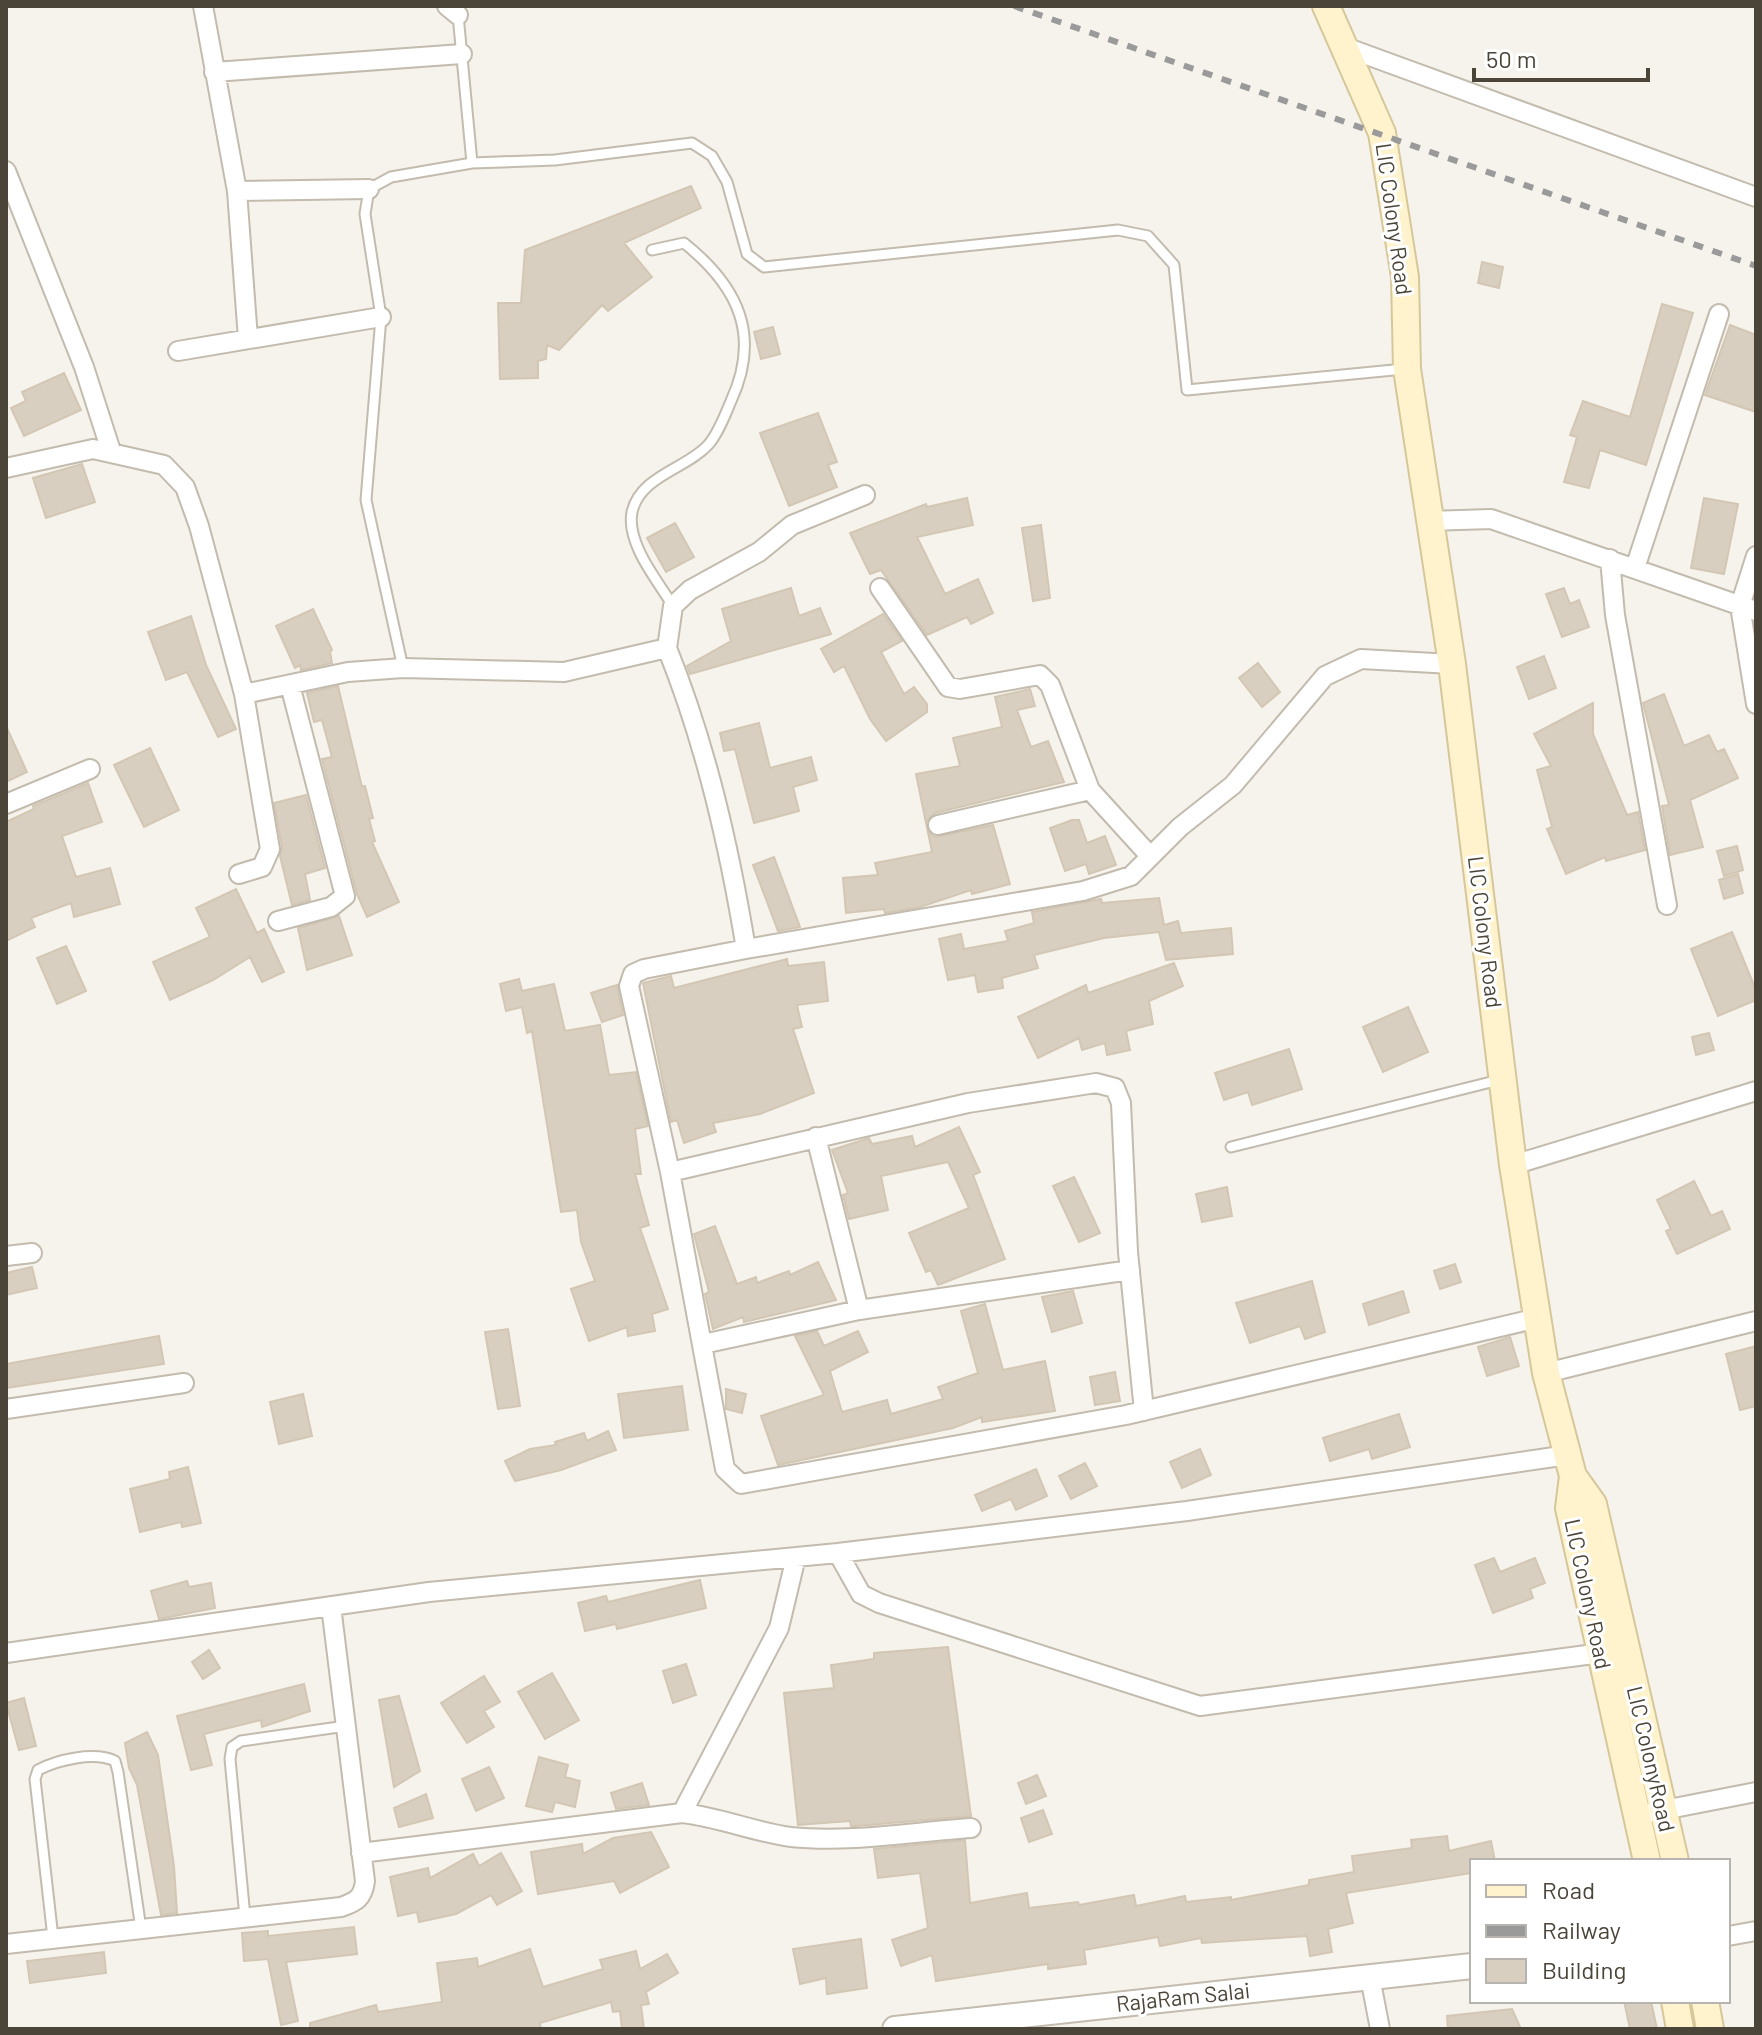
<svg xmlns="http://www.w3.org/2000/svg" width="1762" height="2035" font-family="Barlow,sans-serif">
<style>
.building{fill:#d8cfc1;stroke:#d3c7b4;stroke-width:2}
.lines{fill:none;stroke-linecap:round;stroke-linejoin:round}
.service-casing{stroke:#c2bbae;stroke-width:13}
.minor-casing{stroke:#c2bbae;stroke-width:22}
.tertiary-casing{stroke:#c2bbae;stroke-width:28}
.secondary-casing{stroke:#d6c79b;stroke-width:30}
.service{stroke:#fff;stroke-width:9}
.minor{stroke:#fff;stroke-width:18}
.tertiary{stroke:#fff;stroke-width:24}
.secondary{stroke:#fff3cd;stroke-width:26}
.rail{stroke:#9a9a9a;stroke-width:6;stroke-dasharray:10 10;stroke-linecap:butt}
.labels{text-anchor:middle;stroke-width:6;stroke-linejoin:round;paint-order:stroke}
.street-label{font-size:22px;fill:#4b4439;stroke:#fff}
</style>
<rect width="100%" height="100%" fill="#f6f3ec"/>
<path class="building" d="M691,186l10,22 -77,35 28,34 -44,34 -6,-6 -43,45 -12,-5 -1,14 -8,2v17l-38,1 -2,-76h23l4,-53z
M1482,262l21,5 -4,21 -21,-5z
M1662,304l31,9 -47,152 -46,-15 -11,38 -25,-6 13,-45 -7,-2 13,-34 47,16z
M1730,325l26,10v77l-51,-17z
M773,327l7,27 -19,5 -7,-27z
M64,373l17,37 -57,26 -13,-28 15,-7 -4,-9z
M818,413l19,49 -9,3 9,22 -48,19 -29,-73z
M82,464l13,38 -49,16 -13,-40z
M967,498l6,27 -56,12 28,57 33,-15 15,34 -22,11 -4,-7 -40,18 -46,-65 -11,4 -20,-41 76,-29 1,3z
M1704,498l34,6 -14,70 -33,-6z
M675,523l19,34 -28,15 -19,-34z
M1041,525l9,73 -17,3 -11,-73z
M791,588l8,28 21,-8 11,26 -141,40 -3,-8 44,-25 -9,-32z
M1564,588l6,16 9,-4 10,27 -27,10 -16,-43z
M313,609l19,41 -2,2 2,11 -31,7 -1,-5 -5,3 -19,-42z
M883,614l19,27 -21,11 23,42 10,-7 13,17v8l-41,29 -16,-22 -26,-53 -10,6 -13,-23z
M191,616l15,49 30,64 -18,8 -31,-65 -21,8 -18,-48z
M1544,656l12,32 -27,11 -12,-32z
M1258,663l22,29 -18,15 -23,-29z
M338,686l24,101 3,-1 8,32 -4,1 6,22 -3,1 27,60 -32,15 -10,-23 -35,-135 10,-2 -10,-37 -8,2 -7,-29z
M1030,689l5,17 -18,4 14,37 17,-6 16,41 -129,31 -9,9 3,11 6,4 58,-12 17,59 -38,10 -1,-4 -51,17 -35,6 -1,-4 -38,4 -3,-35 35,-3 -3,-12 57,-11 -16,-78 44,-8 -7,-28 49,-11 -7,-30z
M1664,694l20,52 25,-11 8,17 7,-3 14,29 -48,22 13,47 -33,8 -8,-49 7,-1 -26,-102z
M1593,703v31l34,81 11,-3 7,38 -39,11 -1,-4 -39,17 -19,-45 5,-2 -15,-57 14,-4 -17,-32z
M759,723l11,45 41,-11 6,23 -24,7 6,24 -45,12 -19,-74 -11,2 -4,-18z
M6,726l21,46 -21,10z
M150,748l29,62 -35,17 -30,-62z
M88,783l14,39 -40,14 14,41 34,-9 10,36 -46,13 -3,-14 -40,15 4,9 -29,14v-119l28,-13 -1,-3z
M306,795l19,73 -20,6 5,26 -18,5 -12,-49 2,-9 -8,-44z
M1072,820h7l8,23 18,-7 11,29 -27,9 -3,-10 -21,7 -15,-43z
M1737,846l6,24 -19,6 -7,-25z
M774,857l26,70 -22,4 -25,-66z
M1738,874l5,19 -19,6 -5,-19z
M236,889l21,44 7,-4 20,43 -22,10 -12,-25 -37,23 -43,20 -17,-38 57,-25 -14,-29z
M1159,898l5,27 14,-4 3,12 50,-5 2,26 -67,6 -7,-28 -55,6 -70,17 4,13 -36,10 1,10 -25,4 -3,-17 -27,5 -9,-41 22,-5 3,15 44,-8 -3,-10 29,-8 -2,-11 69,-13 1,4z
M339,916l13,39 -45,15 -9,-42z
M1732,932l24,58v10l-38,16 -27,-67z
M66,946l20,45 -29,13 -20,-46z
M787,959l1,7 36,-4 4,39 -31,4 5,22 -9,2 21,64 -54,21 -47,9 3,9 -32,11 -7,-23 -6,2 -28,-139 28,-7 3,12z
M1174,963l9,23 -34,15 4,23 -27,7 4,19 -23,5 -2,-12 -23,7 -3,-12 -41,20 -20,-41 68,-32 2,8z
M519,979l3,12 32,-7 11,47 35,-6 9,50 27,-3 12,54 -13,3 6,45h-6l14,51 -9,3 28,81 -16,5 3,17 -27,5 -1,-9 -38,14 -18,-52 24,-8 -14,-39 -4,-32 -16,2 -29,-181 -5,2 -5,-26 -16,4 -6,-27z
M617,985l6,30 -21,7 -11,-29z
M1408,1007l20,45 -45,20 -20,-45z
M1709,1033l5,17 -18,5 -4,-18z
M1289,1049l13,40 -50,16 -4,-13 -24,8 -9,-27z
M959,1127l21,45 -7,3 32,84 -67,26 -7,-15 -5,2 -17,-39 60,-25 -21,-46 -67,14 7,34 -39,9 -6,-24 5,-2 -16,-43 37,-12 3,6 40,-8 3,11z
M1074,1177l26,56 -21,9 -26,-56z
M1694,1181l17,35 11,-5 8,18 -53,25 -11,-23 5,-2 -14,-29z
M1227,1187l5,29 -30,6 -6,-28z
M715,1226l22,58 19,-7 1,6 32,-12 1,4 28,-13 18,38 -92,22 -1,-5 -30,12 -8,-35 4,-2 -15,-58z
M1455,1264l6,18 -21,7 -6,-18z
M32,1267l5,21 -31,7v-22z
M1312,1281l13,51 -20,7 -5,-13 -50,17 -14,-40z
M1073,1291l9,32 -30,9 -10,-35z
M1403,1291l6,21 -40,13 -6,-21z
M985,1304l18,66 42,-9 10,50 -73,11v-5l-29,11 -175,37 -17,-49 63,-21 -29,-59 22,-5 7,15 34,-15 10,21 -38,19 12,41 45,-12 4,14 52,-15 -5,-12 40,-14 -17,-62z
M508,1329l12,77 -22,3 -13,-77z
M159,1336l5,28 -158,24v-24z
M1510,1337l9,29 -32,10 -9,-29z
M1756,1346v60l-16,4 -14,-56z
M1115,1372l5,29 -25,4 -5,-28z
M682,1386l6,44 -64,8 -6,-44z
M726,1389l20,5 -4,19 -16,-4z
M303,1394l9,42 -33,8 -9,-42z
M1399,1414l11,33 -38,12 -3,-10 -39,12 -7,-23z
M608,1431l8,19 -55,20 -46,11 -10,-20 25,-12 26,-4 -1,-3 29,-9 3,8z
M1200,1449l11,26 -29,13 -12,-26z
M1085,1463l12,23 -26,13 -12,-23z
M188,1467l13,56 -19,4 -1,-5 -41,10 -10,-43 40,-10 -1,-7z
M1036,1469l11,27 -31,14 -5,-11 -29,12 -7,-16z
M1494,1558l6,14 35,-14 10,25 -15,6 3,9 -40,15 -18,-48z
M700,1580l6,28 -89,21 -1,-5 -31,7 -7,-28 28,-7 2,6z
M187,1581l2,6 22,-4 4,25 -56,11 -8,-28z
M948,1647l23,169 -114,10h-6l-1,-5 -52,4 -14,-132 50,-5 -3,-23 43,-6v-6z
M209,1650l11,18 -17,11 -11,-17z
M686,1664l10,31 -23,8 -10,-32z
M552,1673l27,47 -34,19 -27,-47z
M484,1676l16,26 -16,9 10,16 -27,16 -26,-40z
M304,1684l6,27 -48,16 -1,-7 -57,14 8,31 -21,5 -14,-54z
M399,1696l21,75 -26,16 -15,-87z
M24,1698l12,48 -17,4 -13,-47z
M147,1732l11,23 16,111 3,47 -16,2 -24,-130 -8,-17 -4,-25z
M539,1757l29,8 -3,12 15,4 -5,26 -20,-5 -3,10 -26,-6z
M489,1767l15,31 -28,13 -14,-32z
M1037,1775l9,21 -20,8 -8,-21z
M642,1783l7,22 -33,4 -5,-16z
M426,1794l7,24 -34,9 -5,-19z
M1043,1810l9,24 -23,8 -8,-24z
M651,1832l18,35 -49,26 -6,-12 -76,13 -7,-42 51,-8 1,10 30,-16z
M1447,1836l2,15 42,-10 4,20h-23v12l-126,20 7,30 -25,6 4,23 -22,4 -3,-20 -105,7 -1,-5 -41,8 -2,-9 -74,13 2,14 -38,5v-5l-112,17 -4,-26 -31,11 -9,-26 36,-12 -8,-55 -42,5 -4,-29 91,-9 5,63 57,-10 2,15 49,-6 1,3 55,-10 2,11 49,-10 1,6 45,-5v3l78,-15v-5l45,-8 -2,-16 60,-8 -1,-8z
M501,1853l21,38 -25,14 -6,-10 -35,19 -37,8 -2,-10 -19,4 -8,-39 38,-9 2,10 43,-24 6,12z
M354,1927l3,27 -71,8 12,59 -17,4 -13,-66 -24,2 -2,-28 26,-2v5z
M861,1939l6,49 -40,6 -1,-16 -26,6 -7,-35z
M530,1949l13,38 60,-18 -3,-9 36,-9 4,18 27,-15 11,19 -32,19 3,12 -8,1 3,24h-22l-2,-18 -7,1 -2,-10 -71,21 1,6h-231v-6l66,-18 2,7 64,-10 -5,-39 40,-5 1,9z
M104,1952l2,21 -76,10 -3,-22z
M1624,2001h27l6,28h-27z
M1512,2009l9,20h-73l-1,-13z"/>
<g class="lines">
<defs>
<path id="service" d="M472,163l83,-3 137,-17 20,13 15,26 20,72 17,13 354,-37 30,6 26,29 13,125 217,-21
M652,250l32,-7c55,44 77,93 47,158 -6,14 -13,33 -23,44 -22,24 -68,31 -76,67 -6,32 26,69 41,94
M403,668l-37,-168 15,-183 -16,-103 4,-25 22,-12 81,-14 -14,-148
M1231,1147l268,-67
M245,1917l-15,-158 2,-12 9,-6 105,-15
M53,1938l-18,-159 3,-9c19,-10 56,-19 77,-9l3,11 23,157"/>
<path id="minor" d="M203,6l34,185 11,148
M447,6l11,9
M1345,47l411,150
M214,72l248,-18
M6,171l78,196 27,84
M237,191l132,-2
M178,351l203,-34
M6,468l87,-19 71,16 21,22 14,39 45,168 104,-22 55,-4 161,4 103,-24c39,97 62,198 79,301l337,-58 48,-15 49,-49 53,-42 92,-109 36,-17 91,5
M1428,521l63,-2 265,92
M1756,556l-16,50 16,98
M1610,559l5,56 52,290
M1635,568l84,-254
M880,588l68,99 12,2 80,-14 10,10 40,105 60,66
M667,648l6,-42 17,-16 69,-38 33,-27 73,-30
M6,804l84,-35
M938,825l152,-35
M239,874l23,-7 8,-18 -26,-155
M278,921l53,-14 14,-11 -55,-211
M746,949l-102,20 -11,5 -4,12 41,186 55,297 16,15 385,-69 412,-97
M816,1137l43,173 271,-40
M1513,1165l243,-74
M670,1172l298,-69 128,-20 19,5 6,15 7,149 16,159
M6,1256l26,-3
M703,1344l156,-34
M1546,1373l210,-52
M6,1409l178,-26
M838,1553l23,41 18,9 321,103 409,-54
M6,1653l423,-61 409,-39 349,-42 381,-56
M682,1813l97,-185 17,-71
M1638,1815l118,-23
M361,1853l321,-40c37,4 72,19 109,24 58,6 121,-5 180,-9
M1728,1936l28,-5
M6,1944l335,-37c15,-5 22,-9 24,-26l-34,-275
M1370,1977l10,52"/>
<path id="tertiary" d="M895,2029l577,-63"/>
<path id="secondary" d="M1326,6l56,127 23,144 2,92 45,295 61,501 33,208 27,103 -4,32 78,353
M1573,1476l20,28 82,357
M1675,2001l5,28
M1705,2001l5,28"/>
</defs>
<use href="#service" class="service-casing"/>
<use href="#minor" class="minor-casing"/>
<use href="#tertiary" class="tertiary-casing"/>
<use href="#secondary" class="secondary-casing"/>
<use href="#service" class="service"/>
<use href="#minor" class="minor"/>
<use href="#tertiary" class="tertiary"/>
<use href="#secondary" class="secondary"/>
<path class="rail" d="M1014,6l742,260"/>
</g>
<g class="labels">
<g class="street-label">
<text transform="translate(1394 219) rotate(82)" y="8">LIC Colony Road</text>
<text transform="translate(1485 932) rotate(83)" y="8">LIC Colony Road</text>
<text transform="translate(1588 1594) rotate(78)" y="8">LIC Colony Road</text>
<text transform="translate(1651 1759) rotate(77)" y="8">LIC ColonyRoad</text>
<text transform="translate(1183 1997) rotate(-6)" y="8">RajaRam Salai</text>
</g>
</g>
<rect width="1762" height="2035" fill="none" stroke="#4b4439" stroke-width="16"/>
<rect x="1470" y="1859" width="260" height="144" fill="#ffffff" stroke="#b7b4b0" stroke-width="2"/>
<rect x="1486" y="1885" width="40" height="12" fill="#fff3cd" stroke="#b7b4b0" stroke-width="2"/>
<text x="1542" y="1899" font-size="24" fill="#4b4439">Road</text>
<rect x="1486" y="1925" width="40" height="12" fill="#9a9a9a" stroke="#b7b4b0" stroke-width="2"/>
<text x="1542" y="1939" font-size="24" fill="#4b4439">Railway</text>
<rect x="1486" y="1959" width="40" height="24" fill="#d8cfc1" stroke="#b7b4b0" stroke-width="2"/>
<text x="1542" y="1979" font-size="24" fill="#4b4439">Building</text>
<path d="M1474 68v12h174v-12" fill="none" stroke="#4b4439" stroke-width="4"/>
<text x="1486" y="68" font-size="24" fill="#4b4439" stroke="#ffffff" stroke-width="6" paint-order="stroke">50 m</text>
</svg>
